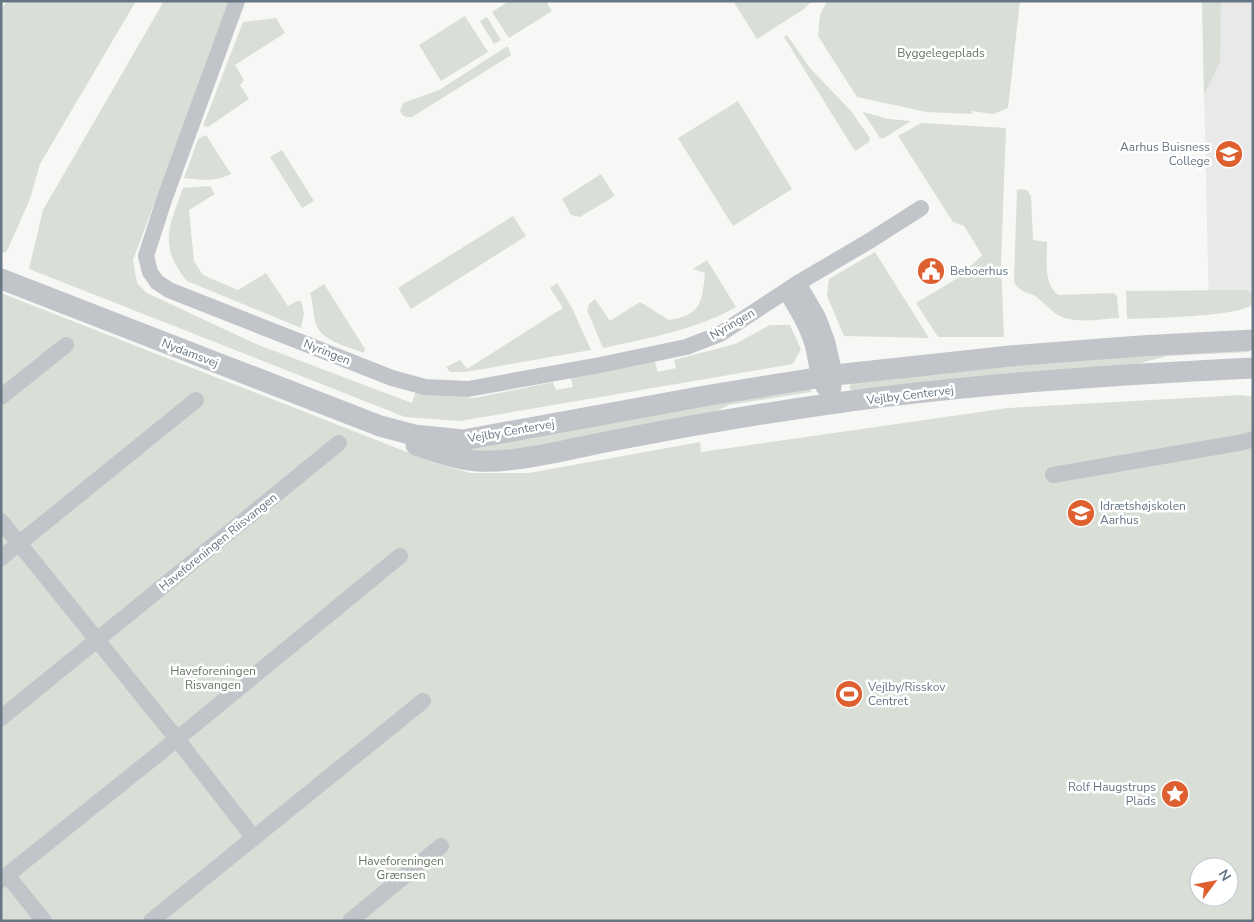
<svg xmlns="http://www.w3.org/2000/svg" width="1254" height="922" font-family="'Nunito Sans',sans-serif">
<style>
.built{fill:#e8e9e8}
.green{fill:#d9ded6;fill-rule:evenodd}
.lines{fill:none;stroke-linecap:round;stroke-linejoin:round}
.minor{stroke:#c1c4c8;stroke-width:16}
.tertiary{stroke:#c1c4c8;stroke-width:21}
.labels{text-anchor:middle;stroke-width:5;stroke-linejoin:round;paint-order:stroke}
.park-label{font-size:12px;fill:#667762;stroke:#fff}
.poi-label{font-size:12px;fill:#677685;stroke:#fff;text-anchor:start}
.street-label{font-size:12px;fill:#677685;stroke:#fff}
</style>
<rect width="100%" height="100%" fill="#f7f8f5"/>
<path class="built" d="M1202,1h51v305l-44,2z"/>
<path class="green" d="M8,1h128l-96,163 -10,35 -23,52 -6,3v-246z
M164,1h66l-97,259 4,23 10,10 109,51 156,59 3,-10 60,5 78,-16 3,8 17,-3 -3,-11 84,-17 4,13 18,-4 -2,-8 61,-16 35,-19h20l11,24 -8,15 -333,57 -55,-4 -376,-148 14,-59z
M509,1h37l6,10 -43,27 -17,-26z
M733,1h79l-8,8 -47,30z
M827,1h193l-12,107 -15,6 -22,-3 1,3 -46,-2 -69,-15 -39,-61 2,-21z
M1202,1h19l-1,61 -16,33z
M465,16l23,36 -47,29 -22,-36z
M487,17l14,23 -7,4 -14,-23z
M276,18l9,15 -50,32 9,15 -4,5 9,14 -41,28 -5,-1 40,-104z
M787,35l23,33 41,43 19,27 -1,4 -14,9 -71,-114z
M506,47h2l3,8 -99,62c-6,1 -9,0 -12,-6l3,-8 36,-13z
M738,101l54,88 -59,37 -55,-88z
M863,112l26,7 22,2 -27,17h-4z
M921,123l85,5 -5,137 3,72h-66l-22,-34 45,-27 21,-21 -18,-29 -11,-4 -55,-86z
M206,135l25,39c-16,8 -30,6 -47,4l14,-39z
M282,150l32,51 -12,7 -32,-51z
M601,174l13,21 -1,2 -33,20 -9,-2 -9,-16z
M210,186l5,8 -26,16 5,51 9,14 35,15 28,-17 22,33 9,-5h4l3,13 -3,14 -114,-47c-29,-36 -18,-54 -4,-93z
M1021,189l6,1 4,6 2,44 14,2c0,16 -4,44 12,53l55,-2 3,3 2,22c-19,1 -42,6 -59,-2 -9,-4 -16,-14 -25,-20 -8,-4 -18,-5 -21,-15l3,-91z
M513,216l13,20 -115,73 -13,-21z
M875,252l54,86 -85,-2 -17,-40 2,-17z
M707,260l29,47c-40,23 -88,31 -133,41l-16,-38 2,-6 6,-5 15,22 30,-19 29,18c32,-5 33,-17 36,-47l-12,-4z
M557,283l15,25 19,42 -125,22h-16l-4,-5 14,-7 7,9 96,-61 -13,-20z
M324,284l41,65 -1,4c-17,-7 -45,-12 -49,-32 -2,-10 -2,-18 -5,-28z
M1247,290l5,4 1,10c-13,13 -104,14 -126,15l-1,-28z
M1,293l434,170 35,10h59l171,-31 1,10 307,-44 234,-13 11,2v524h-1252v-606l2,-2 -2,-1zM1199,867h30v30h-30z
M1250,350l-1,2 -82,4 -37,10 -278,25 -3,-4 3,-6 320,-30z
M811,388v4l-82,13 -21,10 -184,34 -41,5 -50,-12z"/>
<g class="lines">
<path class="minor" d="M237,1l-73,199 -18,56 4,16 7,10 12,8 223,88 33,9 43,2 132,-24 86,-18 34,-13 78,-51 73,-43 50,-32
M798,283l20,34 9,24 8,34 -4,29
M786,291c9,16 21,33 26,52 5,16 4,31 12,45
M1,397l65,-52
M1053,475l191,-33 9,-3
M1,521l176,218 76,98
M1,558l195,-158
M1,718l338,-275
M7,875l37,46
M1,880l176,-141 223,-183
M151,921l272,-220
M350,921l91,-75"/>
<path class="tertiary" d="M1,279l379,147 34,9 49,5 247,-45 125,-20 175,-19 130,-10 113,-6
M416,445c20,7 40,14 61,16 45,2 95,-13 139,-21 71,-14 142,-26 213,-36 141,-20 282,-29 424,-36"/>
</g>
<defs>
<symbol id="university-disc" viewBox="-11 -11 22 22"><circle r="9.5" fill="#de5f2f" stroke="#fff"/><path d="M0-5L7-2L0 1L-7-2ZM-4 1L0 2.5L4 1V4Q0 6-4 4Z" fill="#fff"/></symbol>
<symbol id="civic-disc" viewBox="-11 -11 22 22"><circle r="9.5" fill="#de5f2f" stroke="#fff"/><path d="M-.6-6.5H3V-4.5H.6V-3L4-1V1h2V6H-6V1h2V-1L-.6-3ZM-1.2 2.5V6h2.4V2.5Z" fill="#fff"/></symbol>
<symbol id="school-disc" viewBox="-11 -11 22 22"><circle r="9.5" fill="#de5f2f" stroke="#fff"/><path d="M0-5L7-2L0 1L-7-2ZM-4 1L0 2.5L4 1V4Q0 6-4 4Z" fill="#fff"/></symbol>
<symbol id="stadium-disc" viewBox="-11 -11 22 22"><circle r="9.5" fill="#de5f2f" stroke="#fff"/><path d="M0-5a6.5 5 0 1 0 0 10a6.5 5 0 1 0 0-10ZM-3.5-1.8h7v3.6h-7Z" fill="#fff"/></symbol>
<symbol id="sight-disc" viewBox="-11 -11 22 22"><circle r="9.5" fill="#de5f2f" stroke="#fff"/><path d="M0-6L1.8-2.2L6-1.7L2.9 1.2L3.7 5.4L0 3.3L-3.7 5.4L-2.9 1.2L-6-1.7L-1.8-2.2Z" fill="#fff"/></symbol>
</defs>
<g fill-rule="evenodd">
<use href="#university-disc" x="1213" y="138" width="32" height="32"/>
<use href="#civic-disc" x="915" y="255" width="32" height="32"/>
<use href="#school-disc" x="1065" y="497" width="32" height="32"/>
<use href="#stadium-disc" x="833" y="678" width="32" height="32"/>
<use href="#sight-disc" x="1159" y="778" width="32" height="32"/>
</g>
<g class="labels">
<g class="park-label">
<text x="941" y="57">Byggelegeplads</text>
<text x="213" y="675">Haveforeningen<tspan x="213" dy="14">Risvangen</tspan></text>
<text x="401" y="865">Haveforeningen<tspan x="401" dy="14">Grænsen</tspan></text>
</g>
<g class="poi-label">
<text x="1210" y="151" text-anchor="end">Aarhus Buisness<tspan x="1210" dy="14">College</tspan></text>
<text x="950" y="275">Beboerhus</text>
<text x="1100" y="510">Idrætshøjskolen<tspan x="1100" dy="14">Aarhus</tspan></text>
<text x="868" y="691">Vejlby/Risskov<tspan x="868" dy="14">Centret</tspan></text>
<text x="1156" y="791" text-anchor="end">Rolf Haugstrups<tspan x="1156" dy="14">Plads</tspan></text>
</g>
<g class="street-label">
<text transform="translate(732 324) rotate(-30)" y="4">Nyringen</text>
<text transform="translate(327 352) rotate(22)" y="4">Nyringen</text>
<text transform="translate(190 353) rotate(21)" y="4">Nydamsvej</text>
<text transform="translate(910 395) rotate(-7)" y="4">Vejlby Centervej</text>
<text transform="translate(511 431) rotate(-10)" y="4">Vejlby Centervej</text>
<text transform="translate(218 542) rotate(-39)" y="4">Haveforeningen Riisvangen</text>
</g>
</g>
<rect width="1254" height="922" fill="none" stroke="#677685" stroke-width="5"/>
<g transform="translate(1214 882) rotate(58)"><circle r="24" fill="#ffffff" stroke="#c2c8ce"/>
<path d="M0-4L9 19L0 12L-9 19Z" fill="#de5f2f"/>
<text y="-8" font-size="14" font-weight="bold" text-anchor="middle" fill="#677685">N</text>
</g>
</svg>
